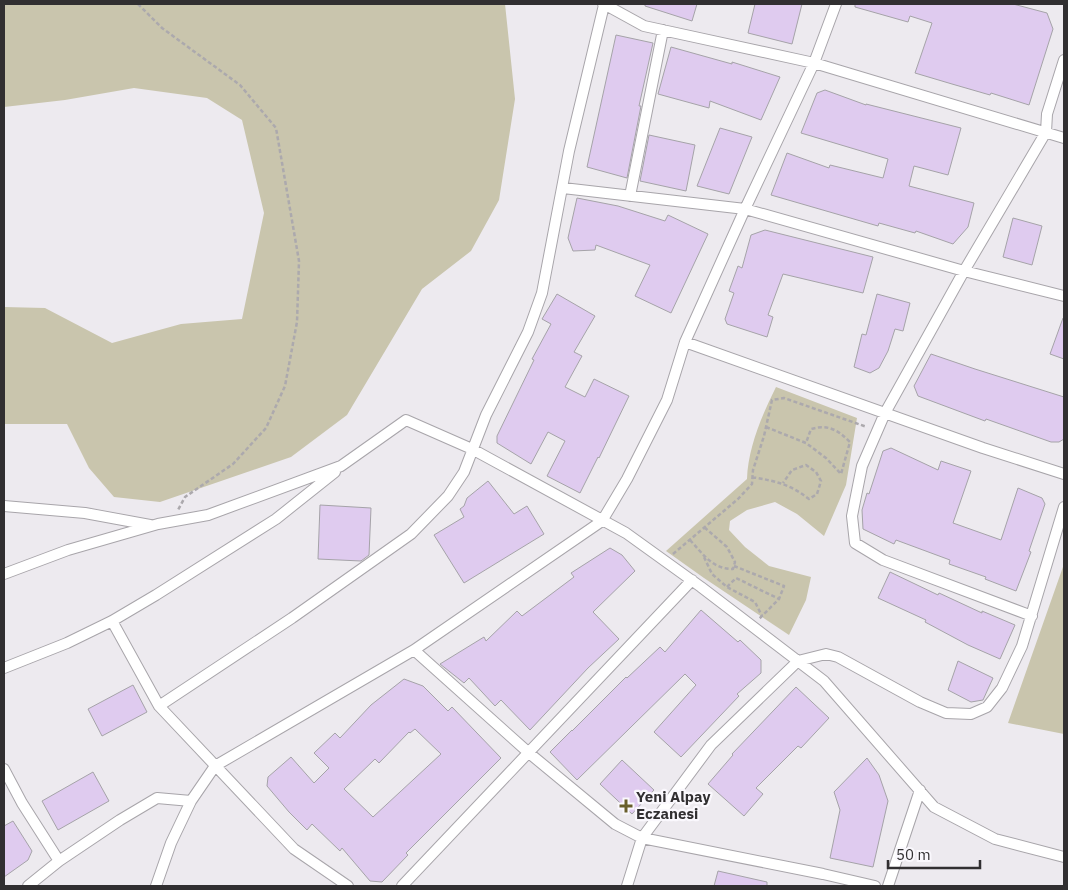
<svg xmlns="http://www.w3.org/2000/svg" width="1068" height="890" font-family="'IBM Plex Sans',sans-serif">
<style>
.green{fill:#c9c5ad}
.building{fill:#dfcbef;stroke:#a5a3a8;fill-rule:evenodd}
.lines{fill:none;stroke-linecap:round;stroke-linejoin:round}
.street-casing{stroke:#a8a5aa;stroke-width:12}
.path{stroke:#aca9ad;stroke-width:2.5;stroke-dasharray:4 2.5;stroke-linecap:butt}
.street{stroke:#fff;stroke-width:10}
.poi-dot{fill:#685e2b;stroke:#faf8fd;stroke-width:2}
.labels{text-anchor:middle;stroke-width:4.5;stroke-linejoin:round;paint-order:stroke}
.poi-label{font-size:15px;font-weight:bold;fill:#312f31;stroke:#faf8fd;text-anchor:start}
</style>
<rect width="100%" height="100%" fill="#edeaef"/>
<path class="green" d="M4,4h501l10,95 -16,101 -28,51 -49,38 -75,126 -56,42 -131,45 -46,-5 -25,-29 -22,-44h-63v-117l41,1 67,35 69,-19 61,-5 22,-106 -22,-93 -35,-22 -73,-10 -69,12 -61,7z
M776,387l81,31 -11,67 -22,51 -27,-22 -22,-12 -28,8 -17,11 -1,9 16,17 24,19 42,11 -5,23 -17,35 -85,-57 -38,-27 81,-72c1,-31 15,-64 29,-92z
M1064,564v170l-56,-11z"/>
<path class="building" d="M645,4h52l-5,17 -47,-15z
M755,4h47l-10,40 -44,-11z
M855,4h158l34,9 6,16 -24,76 -38,-12 -1,2 -38,-11 -37,-11 17,-50 -22,-7 -2,6 -53,-15z
M616,35l37,8 -14,63h2l-14,72 -40,-11z
M671,47l61,17v-2l48,15 -19,43 -51,-19 -1,7 -51,-14z
M825,90l41,15v-1l95,24 -13,47 -34,-9 -5,20 65,17 -6,24 -15,17 -37,-13 -1,2 -36,-10 -1,3 -107,-31 16,-42 42,15 1,-3 53,13 5,-19 -87,-26 16,-40z
M720,128l32,9 -23,57 -32,-8z
M649,135l46,10 -9,46 -46,-10z
M577,198l41,8 47,15 3,-6 40,19 -37,79 -36,-17 15,-31 -54,-20 -1,5 -22,1 -5,-13z
M1013,218l29,8 -10,39 -29,-8z
M765,230l108,27 -10,36 -80,-19 -15,41 5,2 -6,20 -40,-13 -2,-5 9,-26 -5,-2 9,-25 4,2 9,-33z
M557,294l38,22 -21,36 8,4 -17,31 20,10 9,-18 35,17 -30,62 -1,-1 -18,36 -33,-17 18,-35 -17,-9 -17,32 -34,-21v-7l37,-76 -2,-1 19,-35 -9,-5z
M877,294l33,9 -7,28 -8,-2 -7,22 -9,17 -9,5 -16,-6 8,-33 4,1z
M1063,318h1v41l-14,-5z
M931,354l44,15 89,28v42l-5,3h-8l-65,-23 -1,2 -67,-25 -4,-10z
M891,448l47,22 3,-9 30,10 -18,52 48,17 17,-52 24,10 3,6 -16,47 2,1 -15,39 -31,-12 1,-2 -37,-13 1,-4 -54,-20 -2,4 -31,-15 -1,-19 5,-17 2,1 14,-43z
M488,481l26,33 13,-8 17,28 -80,49 -30,-48 30,-18 -4,-8 4,-3 3,-8z
M320,505l51,3 -2,47 -8,6 -43,-2z
M610,548l12,7 13,16 -42,41 26,27 -31,29 -58,62 -29,-30 -6,6 -26,-28 -5,5 -24,-19 44,-27 2,4 31,-30 5,5 52,-39 -3,-4z
M890,572l48,23 1,-2 43,20v-2l33,14 -15,34 -32,-14 -43,-23 1,-2 -48,-22z
M701,610l37,32 2,-2 21,20v13l-24,21 2,2 -58,61 -27,-25 42,-47 -11,-11 -108,106 -27,-28 22,-22v1l54,-54 1,1 33,-31 5,5z
M958,661l35,17 -10,22 -12,2 -23,-12z
M404,679l19,7 25,25 4,-4 49,51 -95,95 2,2 -26,27 -12,-1 -28,-33 -2,3 -28,-27 -5,6 -18,-18 -22,-26 1,-9 23,-20 23,26 15,-15 -15,-15 21,-20 5,5 31,-33zM415,729l26,25 -68,63 -29,-28 31,-30 4,4 30,-31 1,1z
M133,685l14,27 -45,24 -14,-27z
M796,687l33,31 -28,30 -3,-2 -42,42 7,6 -19,22 -36,-32 25,-29 -1,-1z
M867,758l12,17 9,26 -15,66 -43,-9 10,-48 -6,-18z
M622,760l32,30 -22,24 -32,-30z
M93,772l16,29 -51,29 -16,-29z
M13,821l19,30 -4,9 -24,17v-51z
M718,871l49,11v4h-53z"/>
<g class="lines">
<defs>
<path id="street" d="M604,4l40,22 170,37 250,75
M563,188l182,21 219,62 100,25
M630,196l33,-166
M685,342l298,106 81,26
M4,506l81,7 65,12
M4,574l64,-24 90,-26 50,-9 133,-49 65,-46 66,29 154,84 75,54 123,94 110,126 61,32 69,18
M1032,616l-149,-56 -28,-17 -3,-27 10,-50 23,-53 79,-142 82,-139 1,-18 17,-54
M112,621l47,85 135,143 54,37
M414,650l115,103 86,71 27,14 181,36 52,12
M4,668l63,-25 45,-22 44,-26 120,-76 59,-47
M159,706l133,-88 119,-84 37,-38 16,-24 22,-57 42,-83 14,-39 27,-142 35,-146 -1,-1
M4,769l18,34 37,58
M28,886l31,-25 61,-41 37,-22 34,3
M156,886l15,-43 20,-42 24,-35 199,-116 188,-129 25,-42 40,-79 18,-58 60,-133 69,-146 22,-59
M402,886l290,-306
M627,886l15,-48 69,-93 87,-84 28,-7 12,3 82,45 26,11 25,1 16,-7 15,-19 20,-42 42,-139
M888,886l32,-96"/>
</defs>
<use href="#street" class="street-casing"/>
<path class="path" d="M138,4l24,24 78,57 36,43 23,133 -2,61 -12,64 -19,42 -33,36 -48,33 -7,13
M766,427l40,16 20,15 15,16 9,-32c-12,-12 -22,-18 -39,-13l-5,14
M752,477c23,4 38,7 57,22l8,-5 4,-13 -5,-9 -10,-7 -14,5 -9,13
M690,540c13,14 22,29 43,29l2,-7 -8,-15 -23,-20
M673,554l65,-55 14,-15 1,-14 11,-34 8,-36 12,-2 83,29
M704,557l8,17 15,13 28,15 7,14
M734,566l50,20 -5,13 -20,20
M727,587l9,-9 43,21"/>
<use href="#street" class="street"/>
</g>
<path class="poi-dot" d="M623.5 798.5h5v5h5v5h-5v5h-5v-5h-5v-5h5z"/>
<g class="labels">
<g class="poi-label">
<text x="636" y="802">Yeni Alpay<tspan x="636" dy="17">Eczanesi</tspan></text>
</g>
</g>
<rect width="1068" height="890" fill="none" stroke="#312f31" stroke-width="10"/>
<path d="M888 860v8h92v-8" fill="none" stroke="#312f31" stroke-width="2.5"/>
<text x="896" y="860" font-size="15" fill="#312f31" stroke="#faf8fd" stroke-width="4" paint-order="stroke">50 m</text>
</svg>
